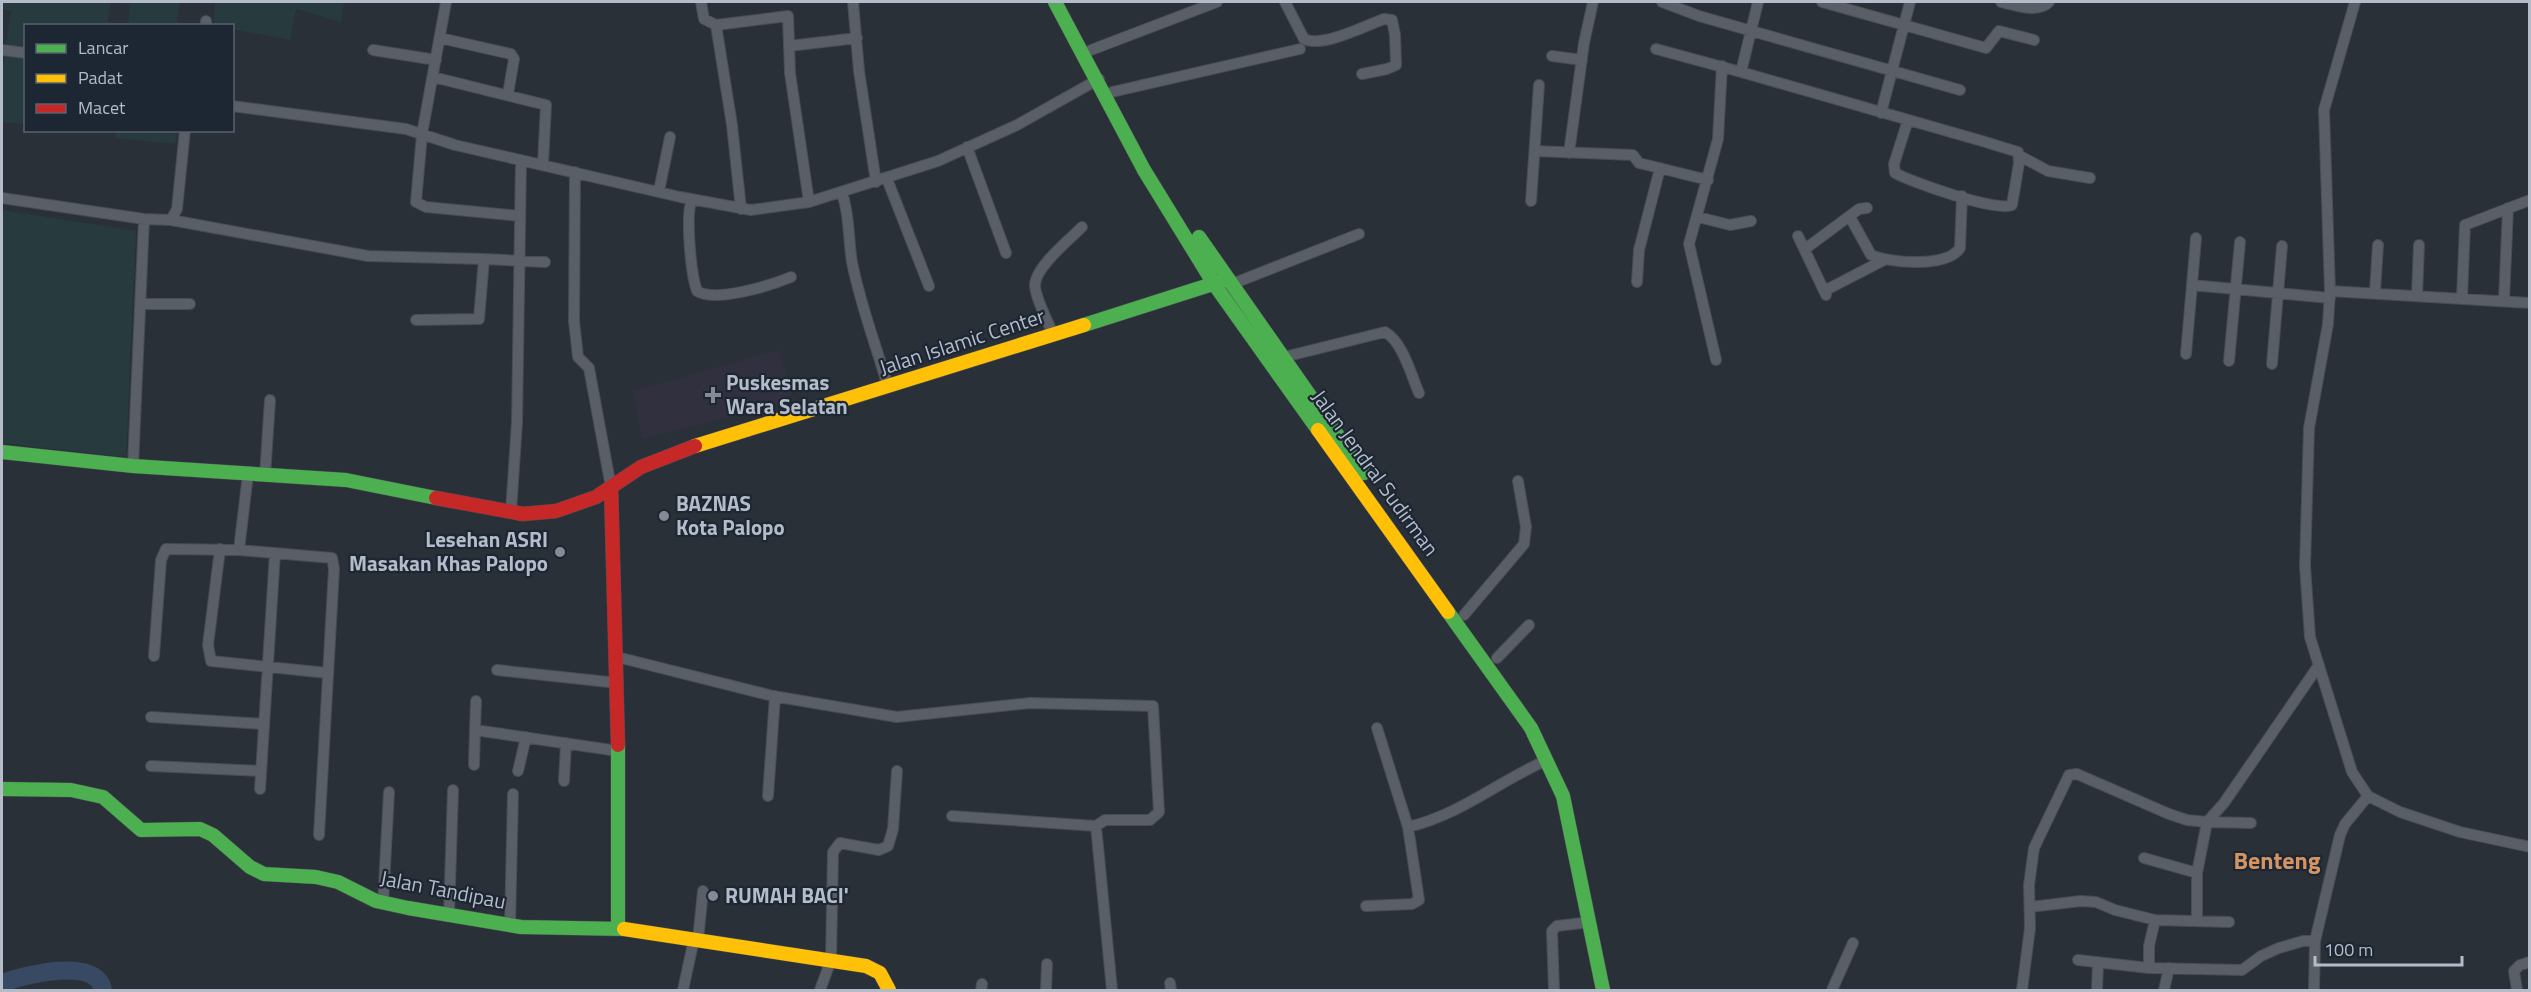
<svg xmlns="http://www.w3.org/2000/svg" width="2531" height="992" font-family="'Titillium Web',sans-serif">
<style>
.medical{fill:#31303e}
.green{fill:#273a3e}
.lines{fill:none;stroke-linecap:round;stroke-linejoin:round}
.river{stroke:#384963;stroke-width:18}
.street-casing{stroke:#484c53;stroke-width:12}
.fast-casing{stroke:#484c53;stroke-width:15}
.slow-casing{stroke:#484c53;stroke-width:15}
.jam-casing{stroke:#484c53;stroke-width:15}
.street{stroke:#5a5e66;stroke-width:10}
.fast{stroke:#4caf50;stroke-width:14}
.slow{stroke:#ffc107;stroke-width:14}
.jam{stroke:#c62828;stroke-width:14}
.poi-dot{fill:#848b96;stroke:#1d2633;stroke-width:2}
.labels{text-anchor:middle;stroke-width:4.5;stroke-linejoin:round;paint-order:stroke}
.street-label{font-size:21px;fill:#b4bcc9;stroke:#1d2633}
.poi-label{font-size:21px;font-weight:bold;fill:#b4bcc9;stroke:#1d2633;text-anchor:start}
.quarter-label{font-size:24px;font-weight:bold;fill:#d59563;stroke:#1d2633}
</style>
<rect width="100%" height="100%" fill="#2a3038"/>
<path class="medical" d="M779,350l15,50 -152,39 -9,-48z"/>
<path class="green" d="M2,2h109l-4,23 -81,1 -1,98 -23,-2v-49l9,-62 -9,-2z
M113,2h67l-3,20 14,3h-63l2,-21z
M215,2h129l-3,20 -45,-13 -6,31 -57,-11 -1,-3 -19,-1z
M116,131v-1l62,1 -3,13 -60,-6z
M2,210l134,21 -10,226 -124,-14z"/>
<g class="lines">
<path class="river" d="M2,983c22,-8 95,-27 101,7"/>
<defs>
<path id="street" d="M446,2l-24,132 -6,68 10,5 94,9
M701,2l3,17 12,6 16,100 9,84
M853,2l6,69 17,111
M1285,2l19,37c19,9 60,-13 80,-20l8,1 3,15 1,30 -9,4 -25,5
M1662,2l37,14 261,74
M1758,2l-17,70 241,69 36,11 1,11 -7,42c-13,8 -101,-23 -117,-32l-1,-9 14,-44
M1822,2l164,46 13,-17 35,9
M2001,2c15,3 36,12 48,0
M2355,2l-31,108 6,181 -2,33 -19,104 -4,138 5,71 42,135 16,24 32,16 60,20 70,15
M716,25l72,-9 2,57 19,129
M206,26v-5
M440,38l71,16 3,5 -6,35
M789,46l68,-8
M1656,49l85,23
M2,50l24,3
M373,50l63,10
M1091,50l126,-48
M1552,56l30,4
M433,77l113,28 -3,59
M1112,92l188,-43
M232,106l174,23 49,16 225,52 71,13 58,-8 129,-41 79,-36 82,-46
M1881,113l29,-111
M967,147l39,106
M1535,151l98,4 6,8 69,17
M1569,153l15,-110 9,-41
M2020,156l28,15 42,7
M575,172l-1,149 4,36 11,11 22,119
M887,179l42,107
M659,191l11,-54
M842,193c8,23 6,45 10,69 8,42 24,83 36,125
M2,198l142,21 27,1 6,-11 8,-79
M692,199c-7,15 -1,76 5,92 18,12 75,-6 94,-14
M1531,201l8,-116
M1698,217l32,8 21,-4
M1850,217l21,38c19,8 76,13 89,-7l2,-52
M171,220l197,36 116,3
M1798,236l28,59
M1805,249l54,-40 8,-1
M1637,282l2,-32 21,-82
M1232,284l127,-50
M2192,285l138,13
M1824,291l60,-31
M2330,291l200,12
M2375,292l3,-47
M2417,295l2,-50
M2462,298l3,-73 65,-25
M2504,301l4,-93
M141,304h49
M416,320l63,-1 5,-60 61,3
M1053,335c-5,-15 -17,-34 -18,-49 -1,-18 35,-47 47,-59
M2186,354l10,-116
M1284,357l101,-25c18,10 26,43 34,61
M1716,360l-27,-116 29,-105 4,-73
M2229,361l11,-119
M2272,364l10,-118
M133,466l11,-247
M265,476l5,-76
M511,512l6,-90 4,-262
M220,549l-12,96 3,16 117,12
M239,550l9,-76
M1464,615l60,-71 2,-17 -8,-46
M154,656l7,-96 5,-11 73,1 93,8 2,11 -15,266
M617,657l156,39 124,21 133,-14 123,3 6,106 -9,8h-45l-9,6 16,164
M1497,658l32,-33
M497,670l121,13
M476,701l-1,29 143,21
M151,717l113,7
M1377,728l31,99c52,-12 91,-46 139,-67
M474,765l1,-35
M151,766l110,5
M518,771l8,-34
M564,781l2,-38
M260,789l15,-236
M768,796l7,-100
M952,816l144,10
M2144,858l53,15
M383,904l6,-112
M1366,906l46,-2 7,-4 -11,-73
M2030,907l51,-6 15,1 19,8 40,10 74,2
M449,915l4,-125
M2197,921v-48l10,-51 44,1
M510,925l3,-131
M698,940l5,-49
M2078,960l71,8 93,2 19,-14 18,-8 24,-7h12
M2149,968v-22l6,-26
M1170,983l1,7
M683,990l11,-51
M820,990l11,-30 2,-108 7,-9 39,7 9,-4 5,-17 4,-58
M981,990l1,-6
M1046,990l1,-26
M1554,990l-2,-59 5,-5 33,-4
M1832,990l21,-47
M2022,990l8,-62 -1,-43 5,-37 35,-73 8,-1 92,40 18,6 20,2 17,-19 95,-138
M2097,990l1,-28
M2164,990l5,-22
M2314,990l1,-49 25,-106 5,-11 23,-28
M2517,990l-3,-19 6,-6 10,-3"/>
<path id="fast" d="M1055,2l89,168 70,114 104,146
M1199,237l165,236
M1084,325l138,-44
M2,452l131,14 213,14 90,18
M1448,612l83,116 32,68 40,194
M618,745v183
M2,789l69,1 32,7 38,33 59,-1 13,6 37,32 14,7 52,3 22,5 38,19 32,7 113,19 103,2"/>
<path id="slow" d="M1318,430l130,182
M695,446l389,-121
M624,929l242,37 14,7 9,17"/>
<path id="jam" d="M611,487l7,258
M436,498l87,16 33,-3 40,-14 45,-30 54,-21"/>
</defs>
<use href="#street" class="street-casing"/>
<use href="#fast" class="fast-casing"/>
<use href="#slow" class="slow-casing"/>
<use href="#jam" class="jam-casing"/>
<use href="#street" class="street"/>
<use href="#fast" class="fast"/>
<use href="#slow" class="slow"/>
<use href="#jam" class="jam"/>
</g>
<g class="poi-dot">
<path d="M710 386h6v6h6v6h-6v6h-6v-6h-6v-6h6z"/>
<circle cx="664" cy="516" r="6"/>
<circle cx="560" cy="552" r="6"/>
<circle cx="713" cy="896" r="6"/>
</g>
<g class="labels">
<g class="street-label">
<text transform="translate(962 342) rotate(-18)" y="7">Jalan Islamic Center</text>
<text transform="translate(1375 473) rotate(54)" y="7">Jalan Jendral Sudirman</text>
<text transform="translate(443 890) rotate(11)" y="7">Jalan Tandipau</text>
</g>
<g class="poi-label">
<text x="726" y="390">Puskesmas<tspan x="726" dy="24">Wara Selatan</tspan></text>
<text x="676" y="511">BAZNAS<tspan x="676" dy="24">Kota Palopo</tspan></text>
<text x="548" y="547" text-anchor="end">Lesehan ASRI<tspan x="548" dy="24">Masakan Khas Palopo</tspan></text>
<text x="725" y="903">RUMAH BACI'</text>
</g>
<g class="quarter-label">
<text x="2277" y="869">Benteng</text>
</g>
</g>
<rect width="2531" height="992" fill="none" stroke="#b4bcc9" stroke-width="6"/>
<rect x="24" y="24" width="210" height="108" fill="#1d2633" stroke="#59626f" stroke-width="1.5"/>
<rect x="36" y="44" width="30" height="9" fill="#4caf50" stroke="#59626f" stroke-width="1.5"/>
<text x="78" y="54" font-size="18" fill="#b4bcc9">Lancar</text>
<rect x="36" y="74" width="30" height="9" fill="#ffc107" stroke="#59626f" stroke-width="1.5"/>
<text x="78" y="84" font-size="18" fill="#b4bcc9">Padat</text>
<rect x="36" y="104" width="30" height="9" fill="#c62828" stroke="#59626f" stroke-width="1.5"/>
<text x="78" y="114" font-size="18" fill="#b4bcc9">Macet</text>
<path d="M2315 956v9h147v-9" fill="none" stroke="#b4bcc9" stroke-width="3"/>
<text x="2324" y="956" font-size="18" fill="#b4bcc9" stroke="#1d2633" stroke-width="4.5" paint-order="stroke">100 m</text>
</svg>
